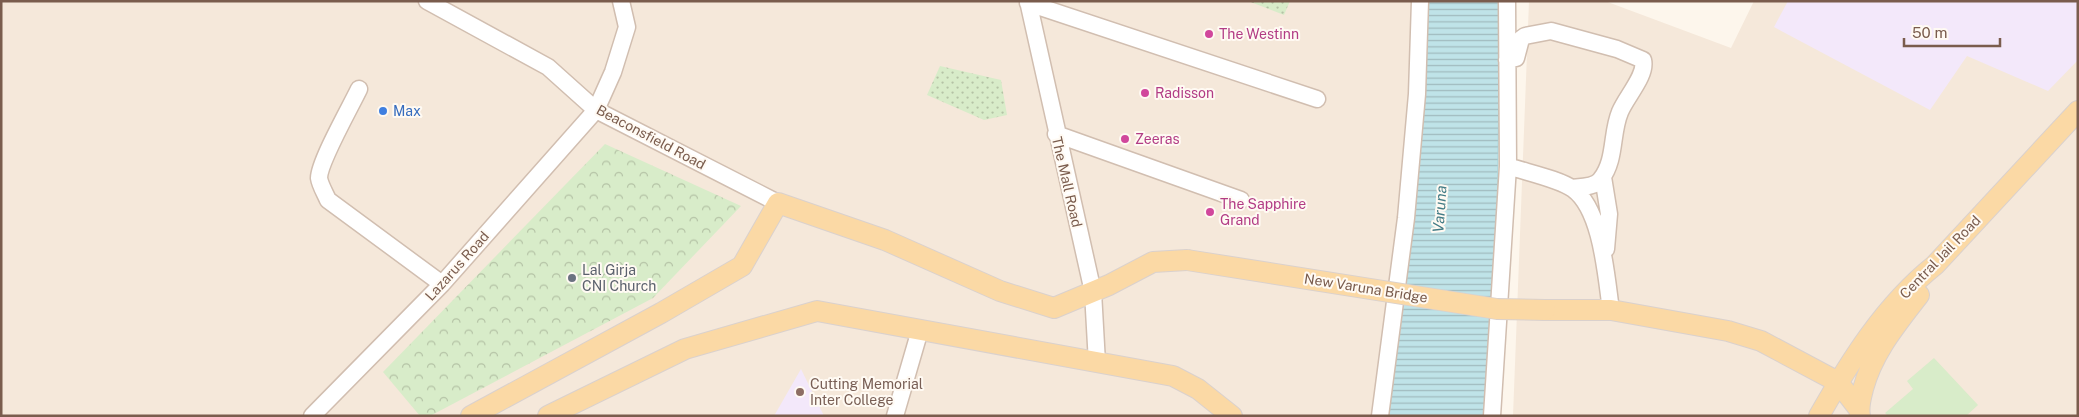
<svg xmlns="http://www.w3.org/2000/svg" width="2079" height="417" font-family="'Public Sans',sans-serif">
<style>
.residential{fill:#f5e8da}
.education{fill:#f3e8fa}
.grass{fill:url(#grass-dots)}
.forest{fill:url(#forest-crowns)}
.pitch{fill:#d8ecc9}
.water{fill:url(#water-rules);stroke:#a5d3da}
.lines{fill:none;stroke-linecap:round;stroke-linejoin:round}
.minor-casing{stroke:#d1beb0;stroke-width:19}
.major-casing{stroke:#dad1cd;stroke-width:22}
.minor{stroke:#fff;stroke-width:16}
.major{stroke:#fbd9a5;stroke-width:20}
.major-bridge-casing{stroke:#dad1cd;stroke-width:22;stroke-linecap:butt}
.major-bridge{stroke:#fbd9a5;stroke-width:20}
.hotel-dot{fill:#d1479c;stroke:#fffaf3;stroke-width:2}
.shop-dot{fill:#3f7fe0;stroke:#fffaf3;stroke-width:2}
.worship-dot{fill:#6b7280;stroke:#fffaf3;stroke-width:2}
.education-dot{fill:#8d6e63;stroke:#fffaf3;stroke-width:2}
.labels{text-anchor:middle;stroke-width:4;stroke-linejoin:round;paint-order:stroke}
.hotel-label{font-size:14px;fill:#b23c85;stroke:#fffaf3;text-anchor:start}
.shop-label{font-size:14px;fill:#366cbe;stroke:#fffaf3;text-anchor:start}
.street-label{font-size:14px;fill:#7a5c4d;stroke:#fffaf3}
.worship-label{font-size:14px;fill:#5b616d;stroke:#fffaf3;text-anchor:start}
.education-label{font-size:14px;fill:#785e54;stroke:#fffaf3;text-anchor:start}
.water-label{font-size:15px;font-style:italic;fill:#437c86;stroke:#fffaf3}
</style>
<defs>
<pattern id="grass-dots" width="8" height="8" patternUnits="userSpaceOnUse" patternTransform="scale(1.25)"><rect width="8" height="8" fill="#d8ecc9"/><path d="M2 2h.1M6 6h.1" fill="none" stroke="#b4c2a5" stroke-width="1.8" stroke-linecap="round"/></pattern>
<pattern id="forest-crowns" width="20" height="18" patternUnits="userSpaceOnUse" patternTransform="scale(1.25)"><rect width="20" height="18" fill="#d8ecc9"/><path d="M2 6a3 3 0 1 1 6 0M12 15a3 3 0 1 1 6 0" fill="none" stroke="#b4c2a5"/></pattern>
<pattern id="water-rules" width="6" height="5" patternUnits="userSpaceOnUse" patternTransform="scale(1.25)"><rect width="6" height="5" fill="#bfe3e8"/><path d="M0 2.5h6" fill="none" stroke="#a0bbbe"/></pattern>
</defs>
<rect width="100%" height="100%" fill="#fdf6ec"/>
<path class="residential" d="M1,1h1413l-4,79 -16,183 -20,153h-1373z
M1529,1h76l126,47 23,-47h324v415h-565z"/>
<path class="education" d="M1788,1h290v59l-30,31 -81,-35 -37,54 -156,-83z
M801,369l23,47h-50z"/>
<path class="grass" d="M1248,1h42l-6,14z
M940,66l61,14 6,35 -23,5 -57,-25z"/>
<path class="forest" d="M605,144l136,62 -88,92 -223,118h-10l-37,-44z"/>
<path class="pitch" d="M1934,358l44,47 -12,11h-78l-3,-3 28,-24 -6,-8z"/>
<path class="water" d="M1425,1h75l-3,236 -8,179h-100l21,-174z"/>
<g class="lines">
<defs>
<path id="minor" d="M427,1l121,66 48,43 182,93
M1028,1l65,291 4,71
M1028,3l289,96
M1507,60l9,-2 5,-19 4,-3 26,-5 66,18 26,11c4,15 -17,37 -23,52 -9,21 -4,48 -19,67 -5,8 -21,8 -29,9
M359,89c-8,17 -40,73 -40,89 1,7 6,15 9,22l114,84
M1056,134l185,66
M1508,166c17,6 51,13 65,23 29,21 33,87 38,121
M1603,177l6,37 -3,35
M312,416l130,-132 154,-174 17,-38 14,-45 -6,-26
M895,416l25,-86
M1380,416l26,-198 11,-124 3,-93
M1492,416l16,-250 -1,-165"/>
<path id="major" d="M1545,310h66l117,21 33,10 77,41 20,26
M471,416l190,-103 81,-47 36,-63 107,37 115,51 54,17 55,-23 44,-23 34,-2
M548,416l137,-67 132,-38 356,65 25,13 34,27
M1819,416c31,-55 66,-111 116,-151l143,-154
M1860,416c-2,-10 1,-18 3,-27 10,-37 33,-64 56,-94"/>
</defs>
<use href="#minor" class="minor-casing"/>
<use href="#major" class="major-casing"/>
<use href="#minor" class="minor"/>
<use href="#major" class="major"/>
<defs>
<path id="major-bridge" d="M1187,260l310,49 48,1"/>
</defs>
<use href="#major-bridge" class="major-bridge-casing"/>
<use href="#major-bridge" class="major-bridge"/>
</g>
<g class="hotel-dot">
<circle cx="1209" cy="34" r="5"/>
<circle cx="1145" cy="93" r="5"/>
<circle cx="1125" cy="139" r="5"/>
<circle cx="1210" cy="212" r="5"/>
</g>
<circle class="shop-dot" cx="383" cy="111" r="5"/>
<circle class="worship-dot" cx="572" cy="278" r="5"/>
<circle class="education-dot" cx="800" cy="392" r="5"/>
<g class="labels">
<g class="hotel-label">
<text x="1219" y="39">The Westinn</text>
<text x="1155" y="98">Radisson</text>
<text x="1135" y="144">Zeeras</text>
<text x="1220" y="209">The Sapphire<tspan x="1220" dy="16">Grand</tspan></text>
</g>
<g class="shop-label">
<text x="393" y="116">Max</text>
</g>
<g class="street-label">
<text transform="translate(651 137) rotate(28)" y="5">Beaconsfield Road</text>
<text transform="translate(1067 182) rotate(77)" y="5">The Mall Road</text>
<text transform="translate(1940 257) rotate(-46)" y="5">Central Jail Road</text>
<text transform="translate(457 266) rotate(-48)" y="5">Lazarus Road</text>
<text transform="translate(1366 288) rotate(9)" y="5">New Varuna Bridge</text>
</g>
<g class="worship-label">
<text x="582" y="275">Lal Girja<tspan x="582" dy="16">CNI Church</tspan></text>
</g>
<g class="education-label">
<text x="810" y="389">Cutting Memorial<tspan x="810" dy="16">Inter College</tspan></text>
</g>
<g class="water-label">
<text transform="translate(1440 209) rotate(-86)" y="5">Varuna</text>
</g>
</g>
<rect width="2079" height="417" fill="none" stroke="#7a5c4d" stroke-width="5"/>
<path d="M1904 38v8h96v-8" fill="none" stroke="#7a5c4d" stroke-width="2.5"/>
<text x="1912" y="38" font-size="15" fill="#7a5c4d" stroke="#fffaf3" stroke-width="4" paint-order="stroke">50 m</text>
</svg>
